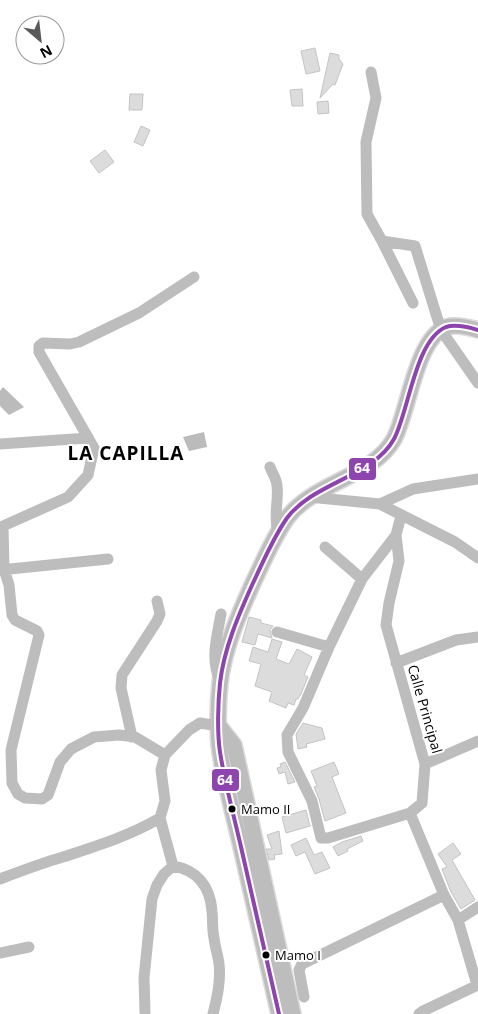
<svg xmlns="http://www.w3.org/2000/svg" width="478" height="1014" font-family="'Open Sans',sans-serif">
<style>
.water{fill:#bbb}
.building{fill:#dcdcdc;stroke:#c4c4c4}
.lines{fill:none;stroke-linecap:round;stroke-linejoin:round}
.major-casing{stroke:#dbdbdb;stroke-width:18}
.minor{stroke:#bdbdbd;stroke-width:11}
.major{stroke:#bdbdbd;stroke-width:15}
.bus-1-casing{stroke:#fff;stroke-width:8}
.bus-1{stroke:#8e44ad;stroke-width:4}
.bus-dot{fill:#000;stroke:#fff;stroke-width:2}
.labels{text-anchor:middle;stroke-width:4;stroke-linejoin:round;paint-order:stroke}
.bus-label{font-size:13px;fill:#000;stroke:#fff;text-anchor:start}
.street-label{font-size:14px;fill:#000;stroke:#fff}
.district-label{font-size:19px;font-weight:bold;letter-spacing:1px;fill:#000;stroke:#fff}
.line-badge{stroke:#fff;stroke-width:2}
.badge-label{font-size:14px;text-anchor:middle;font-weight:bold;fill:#fff}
</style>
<rect width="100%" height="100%" fill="#fff"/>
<path class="water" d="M3,387l21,20 -15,8 -9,-9v-15z
M204,432l3,15 -18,4 -6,-14z"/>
<path class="building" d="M315,48l5,23 -14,3 -5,-23z
M330,53l9,2v4l4,5 -8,21 -2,-1 -13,14z
M302,89l1,17h-11l-2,-16z
M130,94h13l-1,16h-13z
M328,101l1,12 -11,1 -1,-12z
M141,126l9,4 -7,16 -9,-4z
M105,150l9,12 -15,11 -9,-12z
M249,617l12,3v3l12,3 -3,4 2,8 -14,-4 -3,11 -13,-3z
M272,639l10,3 -6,17 13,5 8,-15 15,8 -8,18 4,2 -7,17 -3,5h-2l-2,6 -6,-2 -2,5 -17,-7 3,-9 -17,-6 6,-22 -12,-3 4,-14 15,5z
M303,723l19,5 3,11 -19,5 1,3 -9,2 -2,-15z
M285,762l10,20 -7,2 -3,-12 -6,2 -2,-6 4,-1 -1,-3z
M334,762l5,12 -7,3 14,36 -21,8 -6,-22 -5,-12 3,-1 -6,-15z
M306,810l4,16 -24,7 -4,-16z
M279,831l3,23 -8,1 1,4 -6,1 -3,-11h6l-5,-14z
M361,836l2,5 -16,8 1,2 -10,5 -5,-9 9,-5z
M306,838l8,17 8,-3 8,16 -15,6 -10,-22 -9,4 -5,-11z
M453,843l8,11 -9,6 23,40 -14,9 -10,-17 -9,-23 5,-2 -9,-13z"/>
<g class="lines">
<defs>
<path id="major" d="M219,726l15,19 59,269
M279,1014c-13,-56 -25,-111 -38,-167 -7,-31 -16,-63 -21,-95 -3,-20 -2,-50 0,-69 4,-35 19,-69 33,-100 11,-23 20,-45 34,-65 27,-36 86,-41 107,-79 15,-28 21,-99 52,-112 10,-3 22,0 32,3"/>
</defs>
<use href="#major" class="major-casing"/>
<path class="minor" d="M371,72l5,26 -10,44 1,72 15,27 33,5 26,84 37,53
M382,241l31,62
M0,444l88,-6
M270,467c2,6 7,12 7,19 2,16 -4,29 1,45
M309,497l71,7 75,38 23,16
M380,504l33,-15 65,-10
M401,516l-5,19 3,26 -10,42 -3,22 39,139 -3,39 -12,10 34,82 14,25 19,65
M396,535l-34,44 -33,68 -26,61 -16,27 1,17 24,49 9,37h7l82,-25
M325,547l37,32
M0,570l108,-11
M277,632l52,15
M396,663l60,-23 22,-3
M220,681c-10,-22 -3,-45 1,-67
M132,737l-11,-49 1,-13 35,-54 3,-7 -3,-13
M165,755l-30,-18 -16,-2 -25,2 -23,12 -11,13 -12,33 -6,4 -17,-1 -7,-4 -6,-11 -1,-33 28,-115 -2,-4 -22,-11 -3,-5 -3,-30 -5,-16 -1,-43 65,-29 20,-22 6,-27 -55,-96v-6l4,-3 27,1 9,-2 60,-29 55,-36
M425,764l53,-23
M160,818l13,48
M173,866c24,4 37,20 39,45 1,9 0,18 2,27 1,9 4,17 5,26 2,17 -2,34 -6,50
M0,879c21,-8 42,-16 63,-22 34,-11 66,-21 97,-39l5,-17 -4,-31 4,-15 24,-25 11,-7 19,3
M458,920l20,-13
M0,953l29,-6
M304,997l-5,-27 3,-6 142,-69
M145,1012l-1,-34 8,-79 5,-14 7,-11 9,-8
M419,1014l4,-3 55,-26"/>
<use href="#major" class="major"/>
<defs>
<path id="bus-1" d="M279,1014c-13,-56 -25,-111 -38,-167 -7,-31 -16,-63 -21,-95 -3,-20 -2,-50 0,-69 4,-35 19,-69 33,-100 11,-23 20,-45 34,-65 27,-36 86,-41 107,-79 15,-28 21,-99 52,-112 10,-3 22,0 32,3"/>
</defs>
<use href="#bus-1" class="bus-1-casing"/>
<use href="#bus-1" class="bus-1"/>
</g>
<g class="bus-dot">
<circle cx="232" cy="809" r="4.5"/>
<circle cx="266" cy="955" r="4.5"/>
</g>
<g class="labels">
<g class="bus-label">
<text x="241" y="814">Mamo II</text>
<text x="275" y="960">Mamo I</text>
</g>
<g class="street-label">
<text transform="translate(425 709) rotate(74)" y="5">Calle Principal</text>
</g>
<g class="district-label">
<text x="126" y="460">LA CAPILLA</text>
</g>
</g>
<g class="line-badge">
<rect x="348" y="457" width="29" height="24" rx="5" fill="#8e44ad"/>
<rect x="211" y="768" width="29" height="24" rx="5" fill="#8e44ad"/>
</g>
<g class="badge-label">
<text x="362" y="473">64</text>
<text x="225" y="785">64</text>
</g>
<g transform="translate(40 40) rotate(152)"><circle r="24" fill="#ffffff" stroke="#999999"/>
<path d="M0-4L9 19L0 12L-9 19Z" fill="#595959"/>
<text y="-8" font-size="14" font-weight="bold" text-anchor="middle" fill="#000000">N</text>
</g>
</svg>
